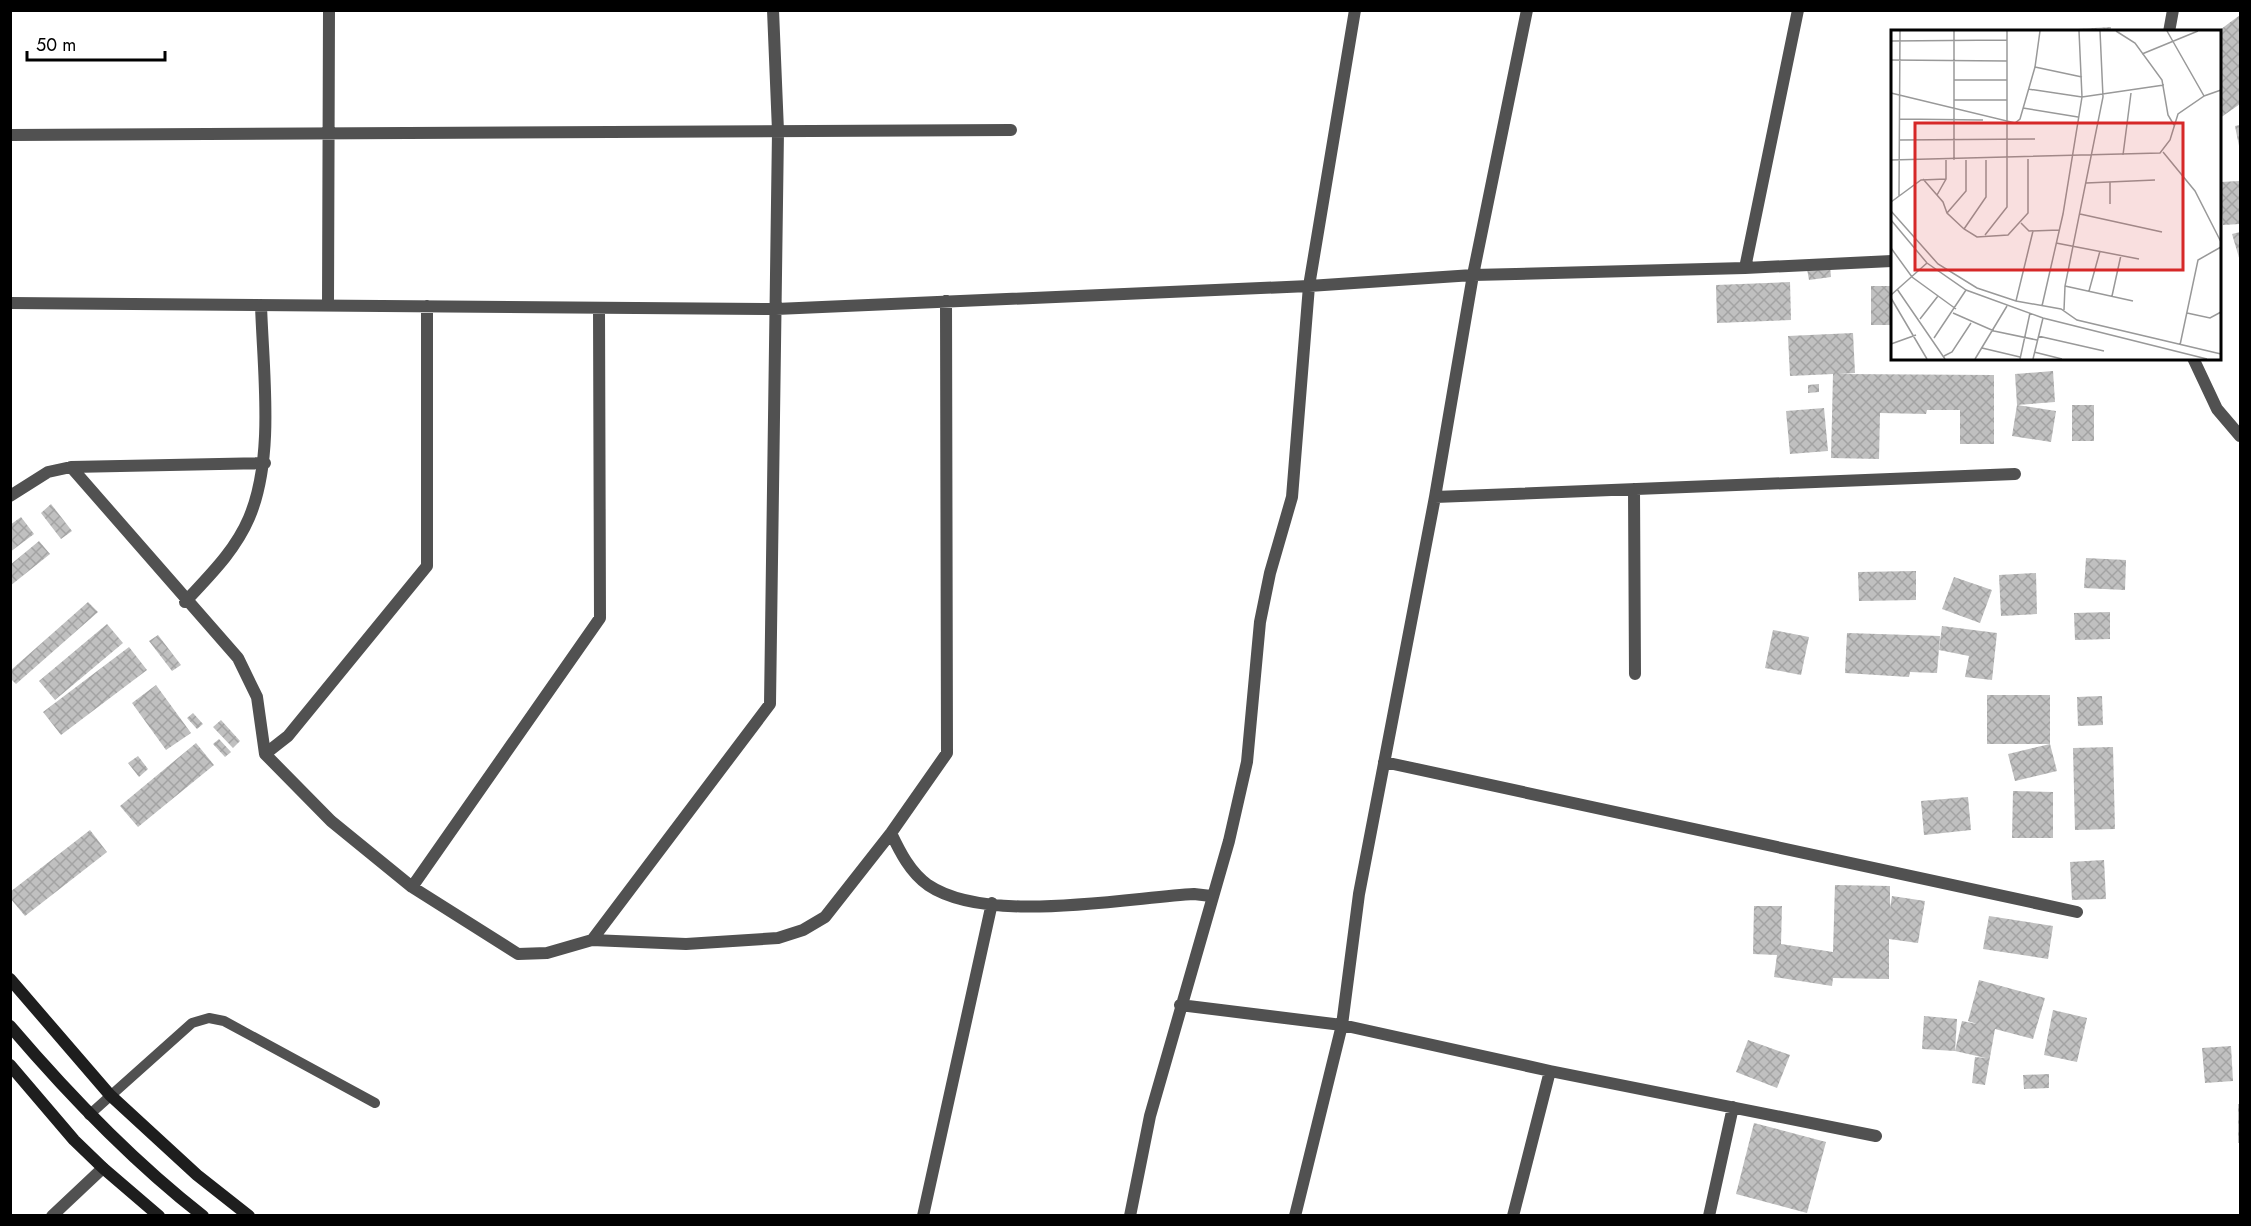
<svg xmlns="http://www.w3.org/2000/svg" width="2251" height="1226" font-family="Jost,sans-serif">
<style>
.building{fill:url(#building-cross-hatch)}
.lines{fill:none;stroke-linecap:round;stroke-linejoin:round}
.service{stroke:#515151;stroke-width:10}
.minor{stroke:#515151;stroke-width:12}
.secondary{stroke:#1e1e1e;stroke-width:12}
.inset-road{fill:none;stroke:#999;stroke-width:1.5}
.view{fill:#d62828;fill-opacity:0.15;stroke:#d62828;stroke-width:3}
.inset-edge{fill:none;stroke:#000;stroke-width:3}
</style>
<defs>
<pattern id="building-cross-hatch" width="8" height="8" patternUnits="userSpaceOnUse" patternTransform="scale(1.5)"><rect width="8" height="8" fill="#c0c0c0"/><path d="M0 0l8 8M0 8l8-8" fill="none" stroke="#a3a3a3"/></pattern>
</defs>
<rect width="100%" height="100%" fill="#fff"/>
<path class="building" d="M2240,15v89l-20,14v-86h-3z
M2111,27v5h-50v-2z
M2240,125v21h-1l-4,-20z
M2240,181v43l-17,1 -3,-43z
M2240,232v29l-8,-27z
M1830,266l1,11 -22,3 -2,-11z
M1790,282l1,38 -74,3 -1,-38z
M1871,286h21v39h-21z
M1853,333l2,40 -16,1 155,1v69h-34v-34h-33l-1,4 -46,-1 -1,46 -48,-1 2,-84 -43,2 -2,-40z
M2053,371l2,31 -38,3 -2,-31z
M1819,384v8l-11,1v-8z
M2017,405l39,6 -5,31 -39,-6z
M2072,405h22v36h-22z
M1824,408l4,43 -38,3 -4,-43z
M51,504l21,27 -11,8 -20,-26z
M21,517l13,17 -24,18v-27z
M39,541l11,13 -40,32v-21z
M2086,558l40,2 -1,30 -41,-2z
M1916,571v29l-57,1 -1,-29z
M2036,573l1,41 -36,2 -2,-41z
M1954,577l38,13 -12,33 -38,-14z
M88,602l10,10 -82,72 -6,-6v-7z
M2110,612v27l-35,1 -1,-27z
M107,624l16,19 -68,57 -16,-19z
M1942,626l55,7 -5,47 -27,-3 4,-21 -30,-6z
M1773,630l36,7 -8,38 -36,-7z
M1847,633l93,3 -3,37 -27,-1 -1,5 -64,-4z
M158,635l23,30 -9,6 -23,-30z
M129,647l18,23 -86,65 -18,-23z
M156,685l35,48 -25,17 -34,-47z
M1987,695h63v49l7,27 -42,10 -7,-27 42,-10h-63z
M2102,696l1,29 -25,1 -1,-29z
M193,713l10,11 -6,5 -10,-11z
M221,720l19,21 -7,7 -20,-21z
M219,739l12,13 -6,5 -12,-13z
M196,743l18,22 -76,62 -18,-21z
M2113,747l2,82 -40,1 -2,-82z
M138,756l10,13 -9,8 -11,-14z
M2013,791l40,1v46h-41z
M1968,797l3,33 -47,5 -3,-34z
M90,830l17,22 -82,64 -15,-18v-6z
M2104,860l2,39 -34,1 -2,-38z
M1835,885l55,1v22l2,-12 33,5 -7,42 -29,-4v40l-56,-1 -1,8 -58,-9 3,-22 -24,-1 1,-48h28l-1,38 52,8z
M1989,916l64,10 -5,33 -65,-10z
M1979,980l66,18 -12,41 -38,-10 -10,56 -13,-2 3,-26 11,1 -31,-7 -33,-2 2,-33 33,3 -2,32 7,-30 15,3 -9,-3z
M2053,1010l34,8 -10,44 -33,-7z
M1748,1040l42,15 -13,33 -41,-16z
M2231,1046l2,35 -28,2 -3,-35z
M2049,1074v14l-25,1 -1,-14z
M2238,1104h2v39h-2z
M1754,1123l72,19 -19,71 -71,-19z"/>
<g class="lines">
<path class="service" d="M89,1115l103,-92 17,-5 15,3 151,82"/>
<path class="minor" d="M2169,32l4,-22
M10,135l1001,-5
M1745,268l53,-258
M10,303l766,6 533,-23 164,-11 272,-7 147,-7
M328,305l1,-295
M2193,358l24,51 23,27
M71,467l167,191 19,39 8,57 66,67 81,66 106,67 29,-1 45,-13 94,4 92,-6 25,-8 22,-13 66,-84 56,-80 -1,-452
M1634,489l1,185
M10,496l38,-24 23,-5 194,-4
M1435,497l580,-23
M185,602c24,-26 50,-51 64,-84 26,-61 14,-147 12,-213
M265,754l23,-18 139,-170v-260
M1384,762l693,150
M891,833c9,19 19,39 37,52 59,40 197,13 266,9l17,2
M412,887l188,-269 -1,-310
M592,940l178,-236 8,-573 -5,-121
M1180,1005l162,20 208,46 326,65
M52,1216l51,-48
M923,1216l69,-313
M1130,1216l20,-100 79,-275 18,-79 13,-140 10,-49 22,-76 17,-211 46,-276
M1295,1216l47,-191 17,-131 76,-397 38,-222 54,-265
M1513,1216l37,-145
M1709,1216l24,-109"/>
<path class="secondary" d="M10,979l100,116 87,80 52,41
M10,1026c59,69 121,134 193,190
M10,1065l64,75 29,28 56,48"/>
</g>
<g transform="translate(1891 30)">
<rect width="330" height="330" fill="#fff"/>
<path class="inset-road" d="M225,1l19,12 27,37 6,35 6,10M0,11l116,-1M251,24l56,-23M0,30l116,1M144,37l47,10M63,50h53M137,59l54,8 82,-12M0,63l124,30 5,-4 15,-52 5,-36M313,66l17,-6M63,70h53M132,78l55,9M8,89l84,1M8,110l136,-1M272,122l32,39 26,51M232,125l8,-62M0,130l269,-7 10,-13 8,-26 26,-18 -37,-65M63,130v-129M32,149l20,23 4,11 17,16 13,8 31,-2 20,-22v-54M219,152v22M195,153l69,-3M46,165l9,-16v-19M8,166l1,-165M0,172l30,-22 25,-1M0,181l47,53 39,24 39,13 45,8 16,11 144,34M56,183l19,-22v-31M189,184l82,18M0,190l36,43 39,27 77,28 164,41M130,193l8,8 30,-1M73,199l22,-32v-37M94,205l22,-28v-176M165,213l83,16M0,218l21,29 44,32M174,256l68,15M6,259l48,70M198,261l11,-40M0,265l36,-32M221,266l9,-41M0,268l36,61M125,271l17,-70M151,276l21,-92 19,-117 -3,-66M173,280l1,-24 38,-189 -3,-66M62,283l41,18 43,9M296,283l23,5 11,-6M29,289l18,-23M147,306l66,15M43,308l32,-48M0,314l25,-9M289,315l18,-85 23,-13M91,318l38,9M143,322l28,7M53,326l8,-4 19,-29M84,329l32,-53M129,329l10,-46M142,329l10,-41"/>
<path class="view" d="M24,93h268v147h-268z"/>
<rect width="330" height="330" class="inset-edge"/>
</g>
<rect width="2251" height="1226" fill="none" stroke="#000000" stroke-width="24"/>
<path d="M27 51v9h138v-9" fill="none" stroke="#000000" stroke-width="3"/>
<text x="36" y="51" font-size="18" fill="#000000" stroke="#ffffff" stroke-width="4.5" paint-order="stroke">50 m</text>
</svg>
